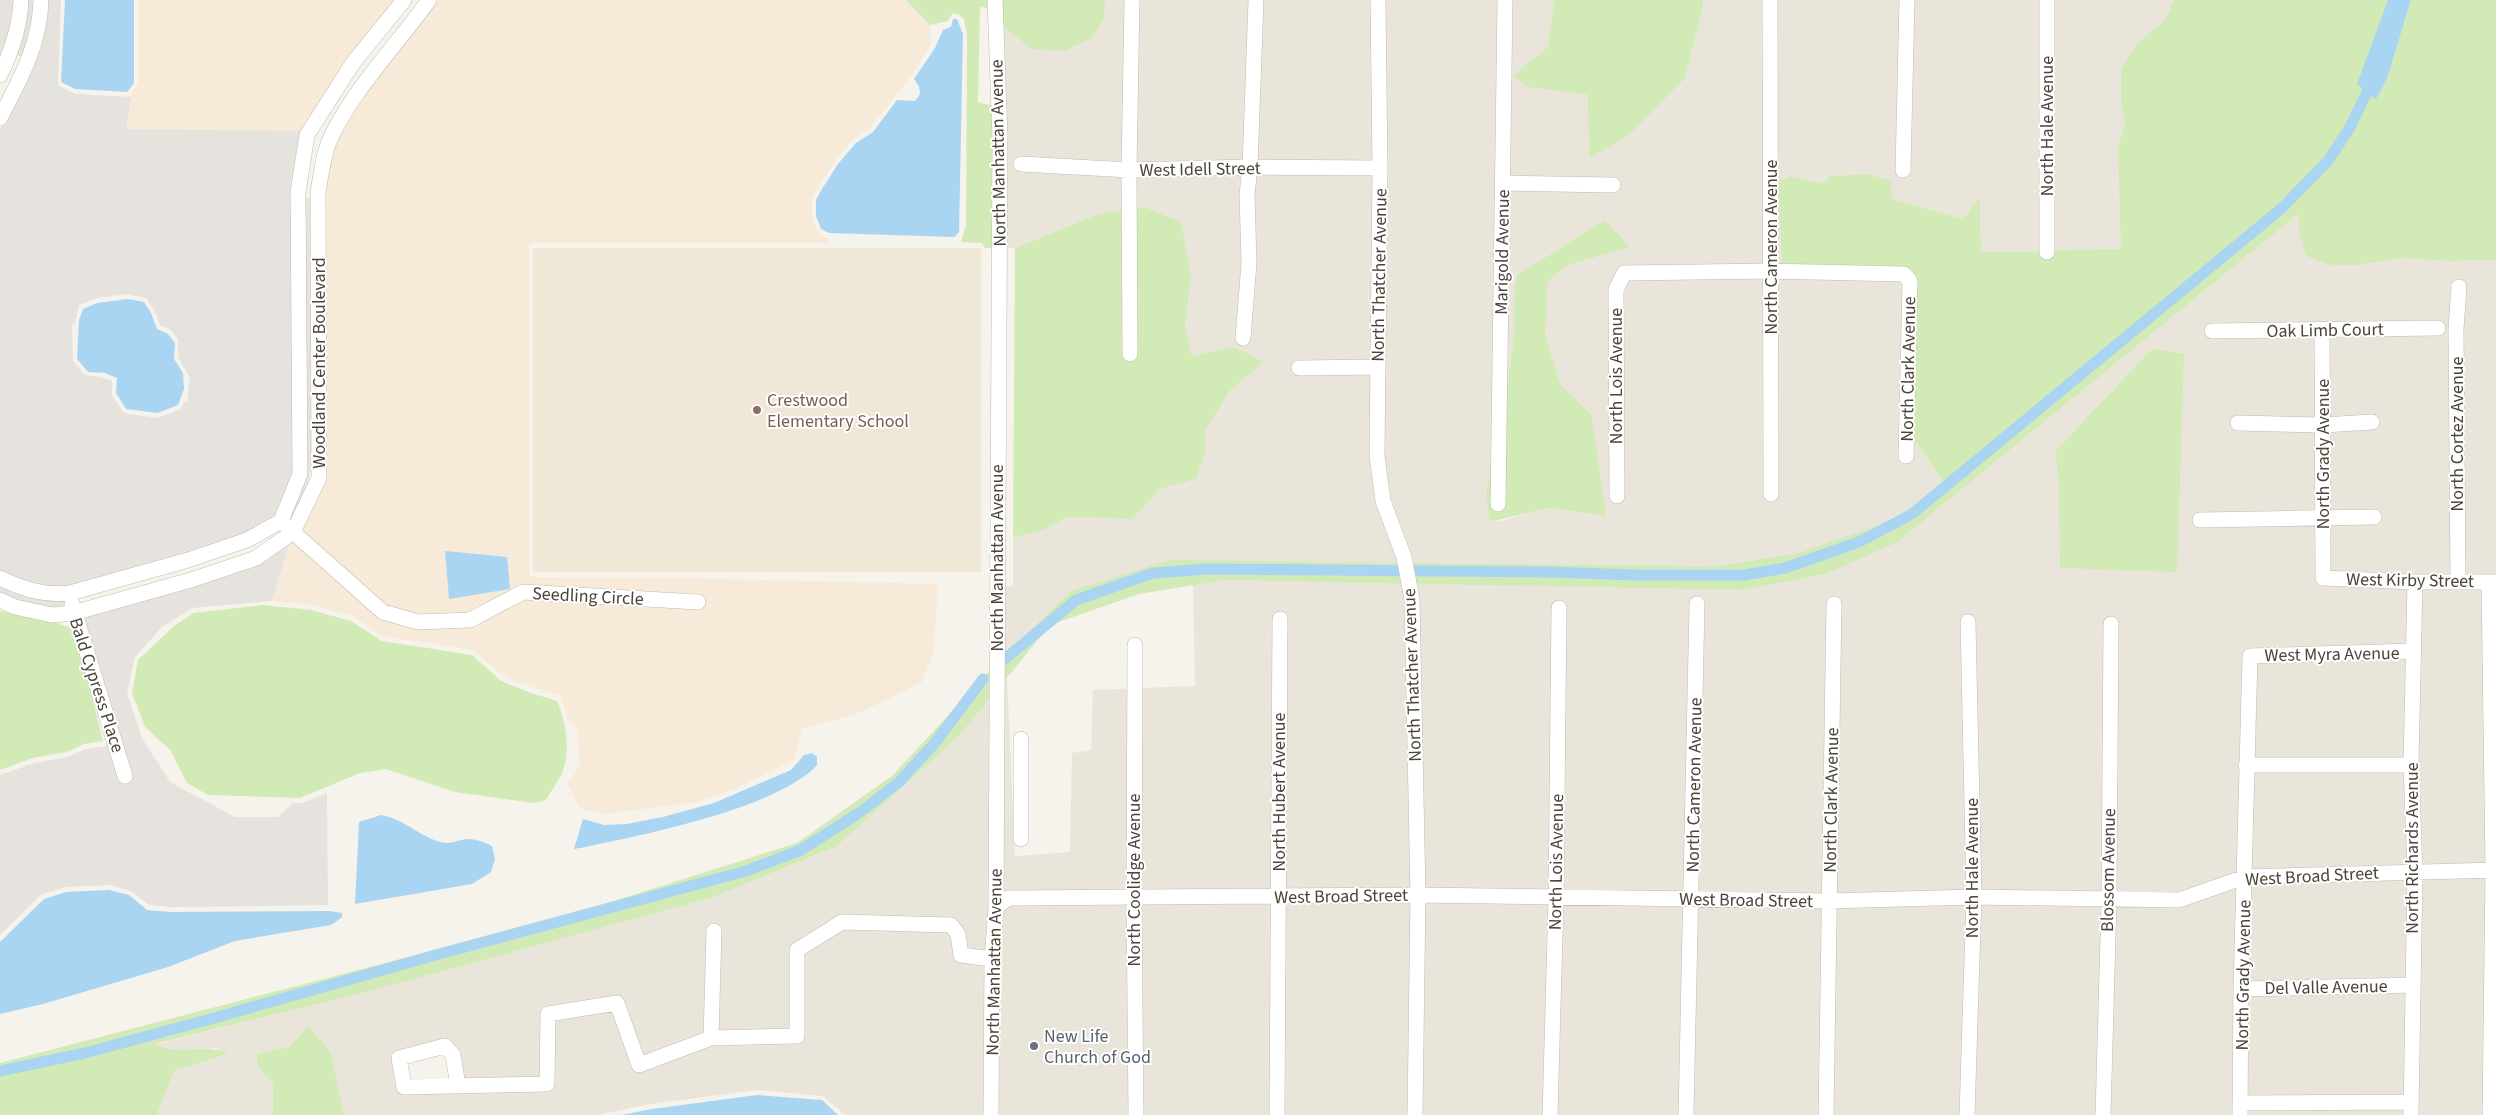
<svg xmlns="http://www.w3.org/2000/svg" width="2496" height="1115" font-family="'Source Sans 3',sans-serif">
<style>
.residential{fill:#eae5da;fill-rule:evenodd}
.commercial{fill:#f7ead8;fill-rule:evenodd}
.industrial{fill:#e6e2dd;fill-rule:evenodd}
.education{fill:#efe8d6}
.green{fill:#d2eab5}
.water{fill:#a9d4f2}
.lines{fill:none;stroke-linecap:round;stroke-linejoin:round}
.canal{stroke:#a9d4f2;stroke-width:11}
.minor-casing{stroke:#c2bbae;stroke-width:16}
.minor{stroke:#fff;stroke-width:15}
.education-dot{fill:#8d6e63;stroke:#fff;stroke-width:2}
.worship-dot{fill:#6b7280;stroke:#fff;stroke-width:2}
.labels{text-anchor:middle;stroke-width:4;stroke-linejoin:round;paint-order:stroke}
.street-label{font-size:18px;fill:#4b4439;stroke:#fff}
.education-label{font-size:18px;fill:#785e54;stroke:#fff;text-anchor:start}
.worship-label{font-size:18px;fill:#5b616d;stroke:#fff;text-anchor:start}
</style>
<rect width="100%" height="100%" fill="#f6f3ec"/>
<path class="residential" d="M1105,0h21l-2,164 -108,-6 -1,12 109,6v34l-26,4 -83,34h-10l-4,-227 6,9 97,-11z
M1137,0h114l-6,161 -111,3z
M1262,0h111l2,162 -119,-1z
M1384,0h116l-6,474 -8,13 3,16v19l12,-1 49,-13 55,8 -13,-101 -31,-30 -16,-50 3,-54 21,-16 61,-18 -25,-27 -64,40 -27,39v36l-8,63 2,-209 110,1v-11l-110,-2 3,-177h43l-6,47 -21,40 62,8 1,62 95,-79 18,-69v-9h62l1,265h-122l-21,2 -13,69 2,166h11l-1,-210 5,-14 139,-1v223h10l1,-223 125,3 3,4 -5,178h11l2,-77v53l31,45 -39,33 -107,37 -80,13 -307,-3 -22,-64 -7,-44z
M1775,0h126l-3,176h10l4,-176h130v251l-61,1 -1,-54 -17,21 -71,-20 -2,-18 -22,-7 -39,2 -5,9 -34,-9 21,90 -34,-1z
M2053,0h121l-9,20 -29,25 -15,58 4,19 -7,25 4,102 -70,1z
M1244,173l-5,171h10l6,-171 120,1 -3,187 -78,2 -1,11 79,-1v83l28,107 -329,28 -69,67 1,-72h10v-48l33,-9 21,-12 65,2 28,-30 36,-10 9,-27v-21l24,-39 34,-30 -28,-15 -43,10 -7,-30 6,-51 -57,-67v-33z
M2299,213l1,23 59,29 39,-7 50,3 48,-1v316h-33l-2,-247 3,-48h-10l-3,47 1,248 -124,-4v-49h51v-12h-51v-81l49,-3 -1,-11 -48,2 -1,-81 116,-3v-12l-237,3 1,12h110v82l-84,-2 -1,12 85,2 1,80 -124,3v12l124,-3v61l91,4 -1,58 -163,4 -5,222 -62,22h-64l2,-275 -10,-1 -3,275 -124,-2 -6,-275h-10l5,275 -133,4 5,-296 -10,-1 -6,297 -127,-1 5,-295 -10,-1 -6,296 -125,-2 3,-290 -11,1 -2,289 -128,-3 -8,-305 328,6 83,-16 70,-31zM2153,348l31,6 -125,133 -4,-36z
M1225,580l179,4 3,15 6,290 -129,2 1,-278h-10l-2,278 -134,1 4,-198h-11l-3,198 -128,4 1,-212 5,-6 8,178 55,-4 2,-99 19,-3 2,-60 102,-4 -2,-101z
M2420,588h64l4,276 -68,1 -4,-100z
M2408,658l-2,101h-154l3,-97z
M991,697l-1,208 -2,2 2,3 -2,42 -22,-3 -4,-19 -11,-11 -49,-3 -62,1 -46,27 -2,6v81l-76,1 3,-106 -10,-1 -3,108 -64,25 -20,-57 -6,-4 -69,12 -4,6 -1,64 -79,1 -6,-30 -9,-8 -5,-2 -45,12 -4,7 4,30 6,5 143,-3 5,-7 1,-64 61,-11 20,58 7,4 71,-27 85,-2 5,-6v-83l42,-25 104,3 5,6 3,19 5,4 26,4 -1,151h-141l-22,-19 -67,-6 -105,14 -55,11h-252l-13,-62 -22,-27 -21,21 -31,7v12l16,17v32h-116l17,-44 54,-18 -11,-5 -43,4 -22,-7 215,-53 344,-94 126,-52 122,-110z
M2251,771h155l3,94 -158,5z
M2488,876l-4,239h-68l4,-238z
M2409,877l-2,102 -160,4 3,-101z
M2240,885l-5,230h-127l6,-209z
M1413,901l-3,214h-128l2,-212z
M1423,901l128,3 -6,211h-124z
M1273,903l-2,212h-130l-2,-211z
M1968,903l-7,212h-129l3,-208z
M1979,903l124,2 -5,210h-126z
M1009,904h120l2,211h-134l1,-155 3,-49z
M1561,904l125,2 -5,209h-126z
M1697,906l127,1 -3,208h-130z
M2406,991v105l-160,1v-102z
M2405,1108v7h-159v-6z"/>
<path class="commercial" d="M138,0h259l-94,131 -177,-2 5,-34 7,-12z
M436,0h470l24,25v21l-19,30 -41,52 -17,11 -18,22 -23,36v21l6,15 8,4 4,6h-297l-4,2v327l2,5 151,1 256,6 -4,67 -12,31 -63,31 -57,16 -8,31 -60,29 -36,13 -94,12 -24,-5 -12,-25 12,-19 -3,-36 -8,-8 -9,-25 -43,-14 -19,-11 -26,-21 -89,-14 -31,-20 -40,-11 -40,-4 20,-61 88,77 36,11 56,-3 52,-27 179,10v-12l-180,-10 -54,28 -51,2 -32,-9 -87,-76 25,-53v-284l3,-27 9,-26 38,-63zM445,552l61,5 4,32 -61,10z"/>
<path class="industrial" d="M0,0h15v18l-15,45z
M26,0h10l-1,22 -11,35 -9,-2z
M46,0h15l-3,85 17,9 56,3 -5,32 177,2 -8,341 -18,44 -32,18 -62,21 -114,32 -15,2 -31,-7 -23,-11v-442l32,-58zM127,294l19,4 8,12 6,15 10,4 8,10v18l12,21 -3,24h-3l-3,7 -23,9 -34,-5 -12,-18v-14l-8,-3 -19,-3 -12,-14 -1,-35 3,-2 4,-19 18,-7z
M303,198l10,1 1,256 -9,38 -14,30 -4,-4 18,-43z
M291,540l-19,61 -80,7 -30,19 -27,30 -8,36 15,45 28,44 65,35h43l15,-14h9l25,-10 1,112 -157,2 -22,-2 -18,-14 -21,-6 -44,2 -24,7 -42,41v-160l34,-12 34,-6 17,-8 20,-3 2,-4 -3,-15 18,56 10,-3 -52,-163z
M0,584l65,15 2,9 -15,1 -35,-7 -17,-8z"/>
<path class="education" d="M533,248h448v324h-448z"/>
<path class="green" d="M906,0h84v8l-10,-1 -2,95 16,4 -2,142h-7l-3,-5 -21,-1 5,-17 1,-190 -3,-16 -6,-5h-6l-4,7 -18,4z
M1000,0h105l-1,19 -12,19 -28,13 -32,-2 -25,-19 -6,-9z
M1554,0h149v8l-18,70 -57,58 -39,22 -1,-63 -61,-8 -13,-12 34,-28z
M2174,0h214l-12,99 11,-20 24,-79h85v260l-48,1 -50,-3 -39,7h-28l-25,-9 -6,-20 -2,-22 -402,329 -70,31 -83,16 -328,-6 -4,-21 307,3 80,-13 107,-37 39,-33 -31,-45 3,-162 -134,-13 -4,-81 12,-6 34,8 5,-8 39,-2 23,7 1,18 71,20 17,-21 1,54 61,-1v7h10v-8l69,-1 -3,-102 7,-25 -4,-19v-34l15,-24 29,-25z
M1144,207l37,15 10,54 -6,51 7,29 43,-9 28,15 -34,30 -24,39v21l-9,27 -36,10 -28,30 -65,-2 -21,12 -33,9 2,-290 83,-34 26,-4v149l11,1 -1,-151z
M1605,220l25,27 -61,18 -21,16 -3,54 16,50 31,30 14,101 -56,-8 -61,14c0,-15 -8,-39 5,-48l-1,35 10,1 3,-112 8,-63v-36l3,-24z
M2153,348l31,6 -7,218 -117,-4 -1,-81 -4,-36z
M1170,560l230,3 4,21 -179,-4 -86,14 -89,31 -48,59v-26l69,-67z
M263,605l48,5 40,11 31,20 90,14 29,26 30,12 26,8c9,21 14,50 5,72 -4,9 -11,18 -16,27l-12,3 -79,-11 -69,-23 -26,4 -60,25 -92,-3 -21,-12 -16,-32 -26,-24 -13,-34 6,-33 35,-33 20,-14z
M0,611l42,7 29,10 15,45 17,68 -19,3 -17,8 -34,6 -33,12z
M992,668l-1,29 -32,39 -122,110 -126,52 -344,94 -213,52c24,13 50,-1 75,9l-55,18 -17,44h-157v-52l570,-148 227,-72 95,-67z
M309,1026l22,27 13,62h-71v-32l-16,-17v-12l31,-7z"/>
<path class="water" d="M65,0h69v83l-7,9 -52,-3 -14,-7z
M2388,0h23l-24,79 -11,20 -19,-15z
M953,19h4l6,15 -4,198 -5,5 -125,-4 -8,-4 -5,-13v-16l6,-11 16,-25 18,-21 17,-11 24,-32 18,1 5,-7 -1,-8 -5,-7 21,-31 8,-18 8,-3z
M128,299l16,3 7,11 6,16 11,5 7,9 -1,16 9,14 1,16 -6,16 -20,8 -32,-4 -10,-16 1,-15 -12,-5 -17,-1 -11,-13 2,-39 4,-11 14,-6z
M445,551l62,6 3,32 -61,10z
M812,753l5,4v8c-40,44 -183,72 -243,84l9,-30 21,6 23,-1 36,-7 51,-14 77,-33 13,-15z
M381,815c25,5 36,20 59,27 10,3 17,-2 27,-3 9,0 17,3 25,7l3,13 -4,13 -19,12 -117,20 4,-82z
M109,890l20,5 18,15 24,2 158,-1 13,2v4l-11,8 -96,16 -67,26 -125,37 -43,10v-72l44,-43 22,-7z
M757,1095l65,5 16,15h-217l31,-6z"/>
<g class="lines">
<path class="canal" d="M1005,659l71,-59 77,-27 55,-4 341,3 87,3h108l41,-7 74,-26 53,-28 370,-306 46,-47 21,-32 24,-49
M0,1071l85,-18 122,-33 225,-64 314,-85 55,-21 58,-37 39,-30 36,-39 49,-65"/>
<defs>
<path id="minor" d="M1378,0l2,168 -3,288 6,45 21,56 8,42 6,296 -3,220
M1770,0l1,494
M0,75c12,-24 20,-49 21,-75
M0,118c20,-39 40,-73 41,-118
M1021,164l108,6 121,-3 130,1
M1903,170l4,-170
M1503,183l110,2
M2047,252v-252
M2212,331l226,-3
M2322,331l1,247 92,4h81
M1243,338l6,-75 -2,-68 3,-28 6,-167
M1130,354l-1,-184 3,-170
M1299,368l78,-1
M2238,423l85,2 49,-3
M1617,496l-1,-206 8,-17 147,-2 133,3 6,7 -4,175
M1498,504l7,-504
M2200,520l174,-3
M285,525l98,87 35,10 52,-2 53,-28 175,10
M0,578c23,11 44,18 70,15l118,-33 59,-20 34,-19 19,-47 -2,-282 9,-57 46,-72 51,-63
M2458,582l-2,-253 3,-42
M2489,582l4,287 -3,246
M0,600l15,7 37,8 21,-2 118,-33 65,-22 37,-26 26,-54 -1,-285c3,-18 5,-39 13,-56 25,-51 65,-91 98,-137
M72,604l53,172
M1135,645l-1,253 2,217
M2246,765h165
M1021,839v-100
M996,908l12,-10 410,-3 411,6 145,-4 205,3 66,-23 251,-7
M2241,989l171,-4
M711,1038l3,-107
M458,1086l-5,-31 -8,-9 -46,12 5,29 143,-3 1,-70 69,-11 22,62 72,-27 86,-2v-86l45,-28 109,3 7,9 3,21 31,4
M2241,1103l170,-1
M991,1115l1,-156 4,-51 4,-771 -5,-137
M1277,1115l3,-496
M1550,1115l6,-217 3,-290
M1686,1115l11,-511
M1826,1115l8,-511
M1967,1115l7,-218 -6,-275
M2103,1115l6,-215 2,-276
M2240,1115l1,-126 9,-333 163,-5
M2411,1115l4,-244 -4,-106 4,-183"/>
</defs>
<use href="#minor" class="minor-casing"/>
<use href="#minor" class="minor"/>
</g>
<circle class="education-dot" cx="757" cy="410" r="5"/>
<circle class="worship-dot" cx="1034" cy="1046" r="5"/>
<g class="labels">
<g class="street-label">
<text transform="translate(2047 126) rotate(-90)" y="6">North Hale Avenue</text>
<text transform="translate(998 153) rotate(-91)" y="6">North Manhattan Avenue</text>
<text transform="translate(1200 169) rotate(-1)" y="6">West Idell Street</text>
<text transform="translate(1771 247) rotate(-90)" y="6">North Cameron Avenue</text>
<text transform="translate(1502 252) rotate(-89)" y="6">Marigold Avenue</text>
<text transform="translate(1379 275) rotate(-89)" y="6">North Thatcher Avenue</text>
<text transform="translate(2325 330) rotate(-1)" y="6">Oak Limb Court</text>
<text transform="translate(319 363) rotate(-90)" y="6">Woodland Center Boulevard</text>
<text transform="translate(1908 369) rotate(-89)" y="6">North Clark Avenue</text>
<text transform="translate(1616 376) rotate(-90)" y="6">North Lois Avenue</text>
<text transform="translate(2457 434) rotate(-90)" y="6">North Cortez Avenue</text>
<text transform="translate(2323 454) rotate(-90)" y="6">North Grady Avenue</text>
<text transform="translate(997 558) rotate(-90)" y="6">North Manhattan Avenue</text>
<text transform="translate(2410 580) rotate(1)" y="6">West Kirby Street</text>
<text transform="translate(588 596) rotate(3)" y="6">Seedling Circle</text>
<text transform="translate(2332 654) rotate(-1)" y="6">West Myra Avenue</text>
<text transform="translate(1412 675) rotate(-92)" y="6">North Thatcher Avenue</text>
<text transform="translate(97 685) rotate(72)" y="6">Bald Cypress Place</text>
<text transform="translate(1694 785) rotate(-89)" y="6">North Cameron Avenue</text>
<text transform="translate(1279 792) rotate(-90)" y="6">North Hubert Avenue</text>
<text transform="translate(1831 800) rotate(-89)" y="6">North Clark Avenue</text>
<text transform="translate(2412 848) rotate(-90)" y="6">North Richards Avenue</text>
<text transform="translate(1556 862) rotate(-89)" y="6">North Lois Avenue</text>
<text transform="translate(1972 868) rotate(-90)" y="6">North Hale Avenue</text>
<text transform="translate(2108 870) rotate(-89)" y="6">Blossom Avenue</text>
<text transform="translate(2312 876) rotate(-3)" y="6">West Broad Street</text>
<text transform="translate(1134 880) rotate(-90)" y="6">North Coolidge Avenue</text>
<text transform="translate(1341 896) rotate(-1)" y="6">West Broad Street</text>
<text transform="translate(1746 900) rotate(1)" y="6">West Broad Street</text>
<text transform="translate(994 962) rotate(-89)" y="6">North Manhattan Avenue</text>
<text transform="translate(2243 975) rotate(-89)" y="6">North Grady Avenue</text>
<text transform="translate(2326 987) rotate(-1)" y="6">Del Valle Avenue</text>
</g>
<g class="education-label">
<text x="767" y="406">Crestwood<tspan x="767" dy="21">Elementary School</tspan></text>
</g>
<g class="worship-label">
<text x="1044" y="1042">New Life<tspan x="1044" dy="21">Church of God</tspan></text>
</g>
</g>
</svg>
